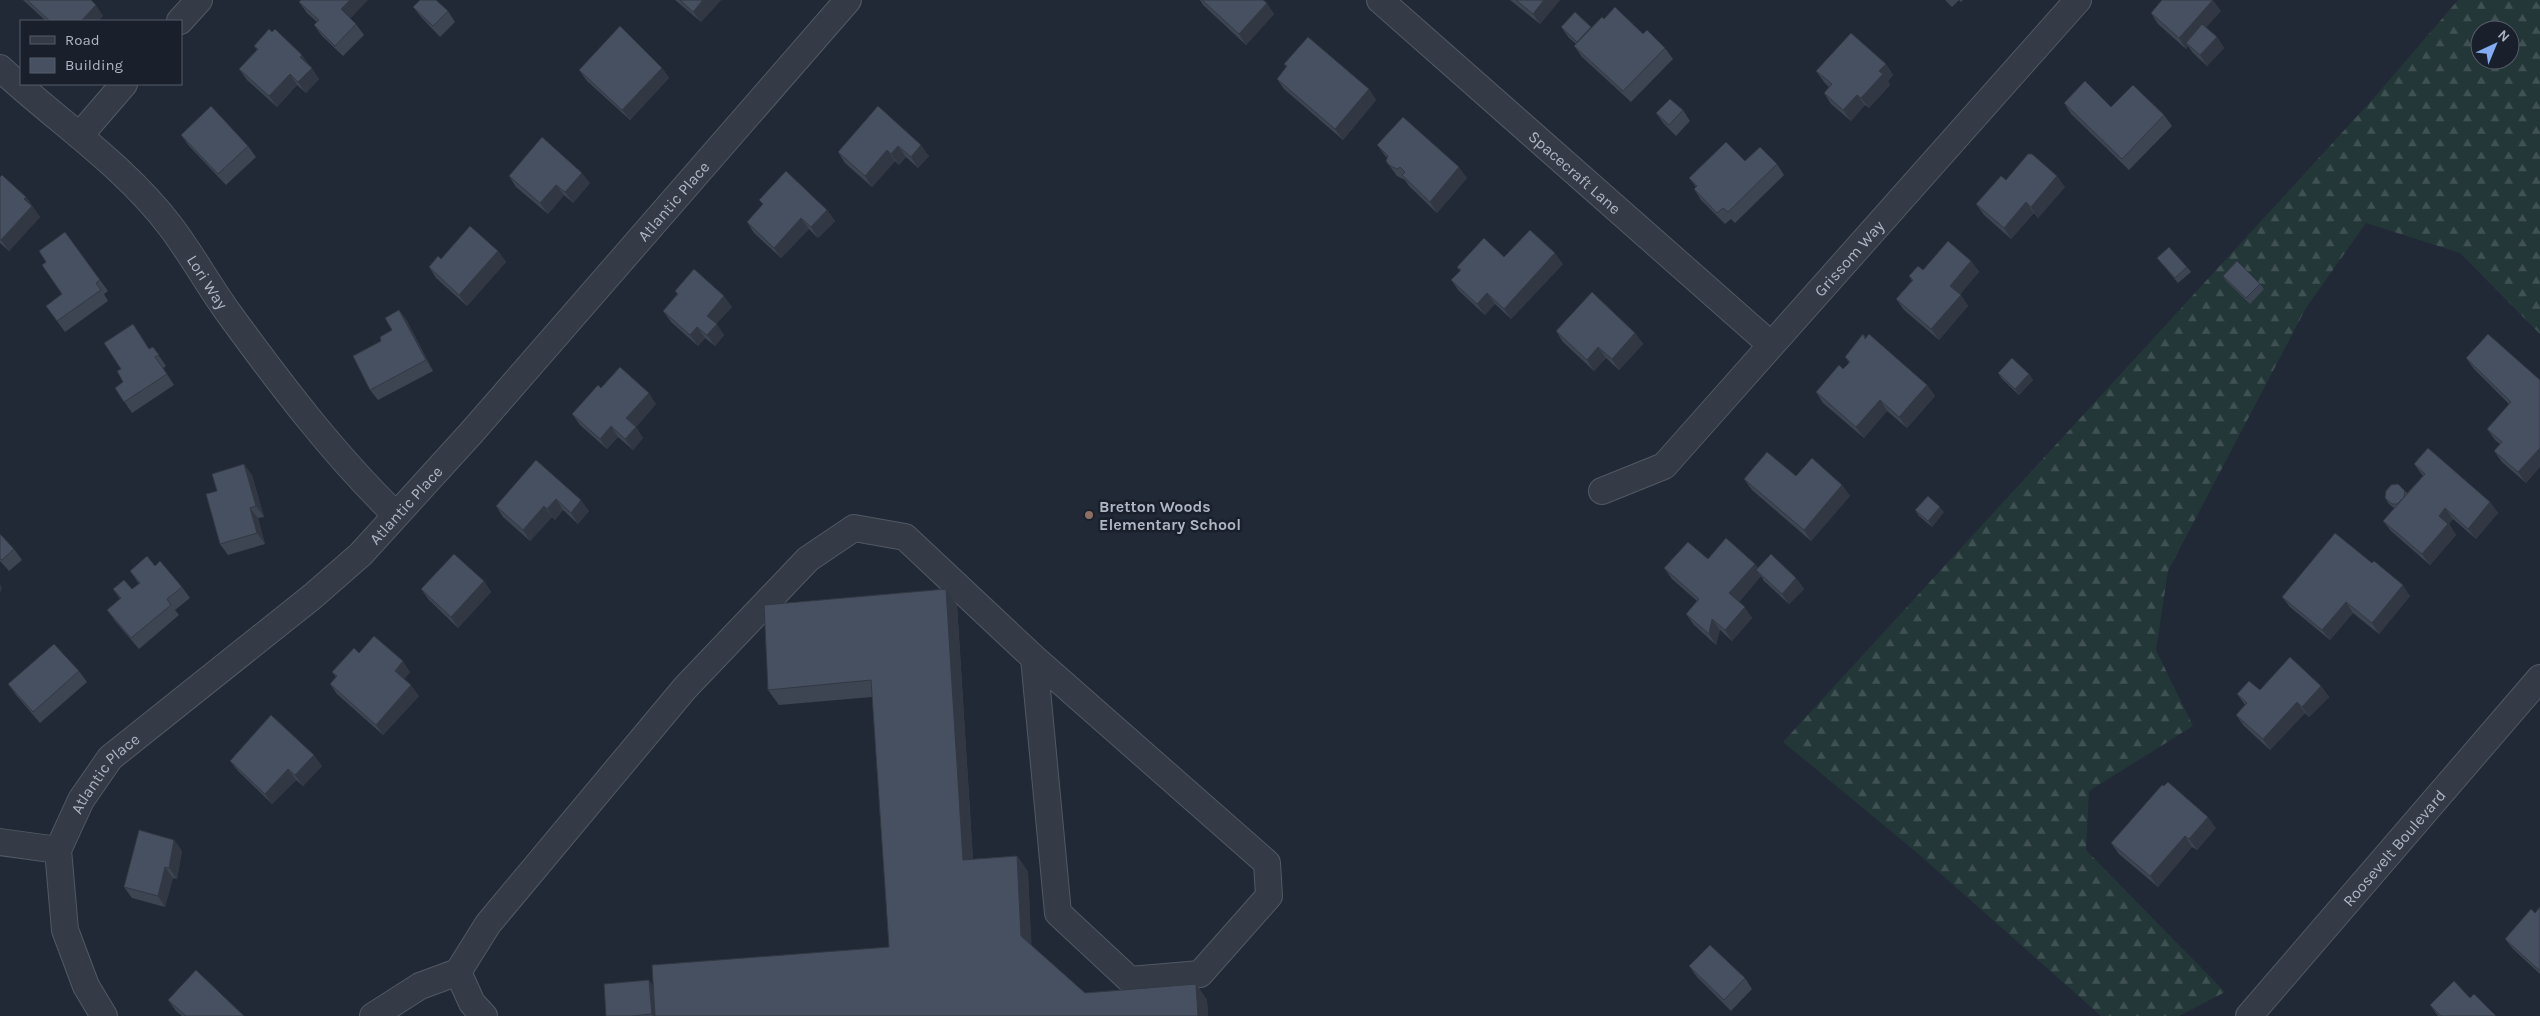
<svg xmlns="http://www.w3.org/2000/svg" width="2540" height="1016" font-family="Karla,sans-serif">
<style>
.forest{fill:url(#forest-firs);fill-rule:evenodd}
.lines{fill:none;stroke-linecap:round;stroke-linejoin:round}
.minor-casing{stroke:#515964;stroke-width:28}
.minor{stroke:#343b47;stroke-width:26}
.wall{fill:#3d4553}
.shaded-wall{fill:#323843}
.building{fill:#475060;stroke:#323843}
.education-dot{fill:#8d6e63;stroke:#1a202b;stroke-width:2}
.labels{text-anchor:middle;stroke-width:5;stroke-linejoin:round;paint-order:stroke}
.street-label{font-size:16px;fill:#aeb6c3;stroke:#1a202b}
.poi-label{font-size:16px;font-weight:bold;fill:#aeb6c3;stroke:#1a202b;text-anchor:start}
</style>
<defs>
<pattern id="forest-firs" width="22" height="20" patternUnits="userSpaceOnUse" patternTransform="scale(1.25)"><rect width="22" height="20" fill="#233638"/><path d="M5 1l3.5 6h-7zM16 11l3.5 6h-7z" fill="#405153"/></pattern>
</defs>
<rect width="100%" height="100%" fill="#212936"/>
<path class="forest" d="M2458,0h82v334l-80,-81 -94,-30 -60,85 -138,263 -12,79 37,76 -104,65 -3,59 139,142 -46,24h-78l-186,-165 -132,-109 590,-643zM2480,30h30v30h-30z"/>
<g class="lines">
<defs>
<g id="minor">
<path id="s1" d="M1380,0l390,344"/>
<path d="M180,21l19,-21"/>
<path id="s2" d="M0,68c57,53 123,96 171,159 21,28 38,59 59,88 51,70 104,140 166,200"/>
<path d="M80,135l44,-51"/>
<path id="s3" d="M1602,491l62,-25 414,-466"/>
<path d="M0,842l58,8"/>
<path d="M458,972l30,-48 197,-236 123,-129 46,-31 51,9 129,121 233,205 2,33 -69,78 -70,6 -72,-67 -24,-255"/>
<path d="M458,972l14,31 12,13"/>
<path id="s4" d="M104,1016l-18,-30 -21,-56 -7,-80 23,-50 29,-42 203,-162 48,-42 111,-122 376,-432"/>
<path d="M373,1016l47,-30 38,-14"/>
<path id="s5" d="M2249,1016l291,-338"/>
</g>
</defs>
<use href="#minor" class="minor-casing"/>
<use href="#minor" class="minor"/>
</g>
<path class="wall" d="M23,0h68l12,16 -5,5h-52z
M675,0h46l-20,22z
M1200,0h63l11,14 -28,31 -43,-40z
M1510,0h50l-20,24z
M1945,0h18l-2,2 -2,-2 -7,7z
M299,2l51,16 6,6 8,11 -21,21 -21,-20 -8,-11 3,-3 -10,-9z
M413,7l35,4 7,11 -15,15 -19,-20z
M2221,11l-15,16 11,10 7,11 -17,18 -14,-13 -5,-7 -2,3 -28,-25 -7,-11z
M1604,19l39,15 22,14 8,11 -42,43 -49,-45 -8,-11 2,-2 -7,-6 -8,-11 31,1z
M254,46l55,20 10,13 -13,14 -9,-8 -20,22 -30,-27 -8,-11 18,-19z
M1284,64l85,25 7,11 -33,40 -59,-51 -7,-10 9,-12z
M1886,64l7,11 -5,6 2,4 -21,23 -4,-3 -14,16 -20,-17 -7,-11 5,-6 -5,-5 -8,-11z
M662,68l7,10 -39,42 -43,-39 -8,-11z
M2064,103l47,4 53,8 8,11 -43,44 -58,-56z
M878,106l51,50 -11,12 -12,-11 -7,8 -4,-4 -23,26 -27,-24 -7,-11z
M1683,110l7,11 -14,15 -12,-12 -8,-11z
M181,135l67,11 8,11 -30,28 -37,-39z
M1377,145l90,33 -30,35 -28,-27 -4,-6 -8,-4 -11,-15 1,-3z
M1745,161l32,3 7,11 -49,48 -4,-4 -6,5 -24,-24 -7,-11 2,-2 -7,-9z
M509,176l81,7 -17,20 -9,-8 -16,19 -32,-27z
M0,177l26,20 14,20 -31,34 -9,-8z
M2006,180l59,7 -27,31 -4,-5 -23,26 -27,-24 -8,-11z
M759,200l68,10 8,11 -17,17 -9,-9 -28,29 -27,-25 -7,-11 16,-17z
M65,232l43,59 -4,3 4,7 -43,31 -19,-26 16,-12 -16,-32z
M498,251l8,11 -39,44 -31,-28 -7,-11 12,-8z
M1504,257l59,7 -52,55 -16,-15 -10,11 -26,-24 -8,-11 9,-9 -3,-4z
M2157,258l30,9 4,5 -13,11z
M1971,261l8,11 -19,22 8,12 -29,34 -35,-30 -8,-11 16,-18 -3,-5 14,-6z
M2223,276l37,8 4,5 -14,15 -24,-23z
M675,291l57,16 -16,17 8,11 -9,11 -10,-8 -7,8 -27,-24 -8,-11 14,-17z
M399,310l8,11 26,50 -55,29 -8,-10 11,-49 11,-11z
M1556,331l79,2 8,11 -24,26 -13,-12 -12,13 -31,-29z
M1863,334l3,4 61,47 8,11 -28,32 -20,-17 -23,27 -41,-35 -7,-11 27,-23 6,-6 -4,-6z
M153,347l13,19 -3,2 11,17 -42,28 -17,-25 8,-6 27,-33z
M2466,358l74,22v87l-14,16 -24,-21 -8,-11 6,-7 -5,-4 -8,-11 22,-25 -35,-35z
M1998,373l31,1 4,6 -14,15 -17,-16z
M601,388l55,16 -20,23 7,11 -10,12 -15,-13 -11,12 -27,-24 -8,-11z
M536,460l53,51 -11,13 -15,-14 -8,10 -3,-3 -22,24 -27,-24 -7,-11z
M2414,464l76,38 8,11 -22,26 -23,-20 -4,5 7,11 -26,30 -39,-34 -8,-10 11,-13 -5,-4 -4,-6 20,-7 2,2 16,-17z
M252,475l12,42 -6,1 7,26 -37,11 -8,-11 -3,-53z
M1744,479l98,6 8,11 -39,45 -59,-51z
M1915,510l29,2 -12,15 -13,-11z
M0,534l14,15 8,11 -13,11 -9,-10z
M1708,559l47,5 3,4 38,10 8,11 -15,15 -25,-23 -3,-5 -22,26 13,16 -20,23 -12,-11 -4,15 -22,-20 -8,-11 11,-13 -25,-22 -8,-11z
M2372,563l38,33 -31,38 -26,-21 -23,27 -40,-33 -8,-10z
M155,566l27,21 8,11 -15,12 4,5 -40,34 -24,-28 -8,-11 13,-11 -7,-10h19l7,-5 -9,-13z
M484,581l7,11 -33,36 -29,-28 -8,-11z
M946,589l11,16 16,254 44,-3 11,16 3,73 54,48 111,-9 11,16 1,16h-602l47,-30 236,-39 -17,-250 -93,8 -11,-15z
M359,653l51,19 -6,7 15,17 -36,39 -46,-41 -7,-10 6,-7 -4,-5z
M79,671l8,11 -47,41 -24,-28 -8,-11z
M2321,686l8,11 -20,20 -4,-4 -35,37 -26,-24 -8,-11 9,-10 -8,-11 23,-4z
M230,761l92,5 -19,20 -7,-6 -24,24 -34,-33z
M2164,786l52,42 -19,22 -5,-3 -34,40 -39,-33 -8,-11z
M174,840l8,11 -5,28 -4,-1 -8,29 -33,-9 -8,-11z
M2540,907v67l-27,-25 -8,-10 30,-26z
M1689,966l56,12 7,11 -21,22 -34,-34z
M2470,998l26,18h-58l-8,-11z
M168,1000l76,16h-62l-6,-5z"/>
<path class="shaded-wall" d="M350,0h18l-19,20 -8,-11z
M703,0h18l-20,22 -8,-10z
M1544,0h16l-20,24 -7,-10z
M2213,0l8,11 -32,35 -3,-3 2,3 -2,3 -7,-11z
M1267,3l7,11 -28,31 -7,-11z
M96,5l7,11 -5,5h-17z
M1591,27l7,11 -14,15 -7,-11z
M2217,37l7,11 -17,18 -7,-11z
M302,55l7,10 -9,-8z
M1886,64l7,11 -5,6 2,4 -21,23 -8,-10 18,-27z
M312,68l7,11 -13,14 -8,-11z
M662,68l7,10 -39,42 -8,-10z
M290,74l7,11 -20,22 -8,-11z
M1369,89l7,11 -33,40 -8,-11z
M1857,95l8,10 -14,16 -8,-11z
M921,145l8,11 -11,12 -7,-11z
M898,146l8,11 -7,8 -8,-11z
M887,150l8,11 -23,26 -7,-11z
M1459,167l8,11 -30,35 -7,-11z
M582,173l8,10 -17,20 -8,-11z
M2057,176l8,11 -27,31 -7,-11z
M556,185l8,10 -16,19 -8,-11z
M26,197l14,20 -31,34 -8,-11z
M2026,202l8,11 -23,26 -7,-11z
M827,210l8,11 -17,17 -7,-11z
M801,218l8,11 -28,29 -7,-10z
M498,251l8,11 -39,44 -8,-11z
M1555,253l8,11 -52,55 -7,-10z
M1971,261l8,11 -21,25 -8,-11z
M1487,293l8,11 -10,11 -8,-11z
M1961,295l7,11 -29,34 -8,-11z
M724,296l8,11 -18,19 -7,-10z
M399,310l8,11 26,50 -7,-11z
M717,324l7,11 -9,11 -8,-11z
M697,327l8,11 -7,8 -8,-11z
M1635,333l8,11 -24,26 -7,-11z
M1598,347l8,11 -12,13 -7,-11z
M2029,374l4,6 -14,15 -4,-6z
M1927,385l8,11 -28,32 -8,-11z
M649,393l7,11 -22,25 -8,-11z
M1880,400l7,11 -23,27 -8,-11z
M611,426l7,11 -11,12 -7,-10z
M636,427l7,11 -10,12 -8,-11z
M2540,448v19l-14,16 -8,-11z
M244,464l8,11 12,42 -8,-11z
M1842,485l8,11 -39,45 -7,-11z
M556,499l7,11 -8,10 -8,-11z
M581,500l8,11 -11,13 -7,-11z
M2490,502l8,11 -22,26 -8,-10z
M544,506l8,11 -22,24 -7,-11z
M1940,507l4,5 -12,15 -4,-6z
M250,508l8,10 7,26 -8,-11z
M2445,508l8,11 -4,5 7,11 -26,30 -8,-11 17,-38z
M1755,564l7,11 -6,-5 5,6 -24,28 -8,-11z
M1796,578l8,11 -15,15 -7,-10z
M484,581l7,11 -33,36 -7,-11z
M0,584l2,4 -2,5z
M2403,585l7,11 -31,38 -7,-11z
M946,589l11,16 17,271 -11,-16z
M2346,602l7,11 -23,27 -8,-10z
M1745,607l7,11 -20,23 -7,-11z
M1712,619l8,11 -4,15 -7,-11z
M403,661l7,11 -8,10 -7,-11z
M411,685l8,11 -36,39 -7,-10z
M2321,686l8,11 -20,20 -7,-10z
M2297,702l8,11 -35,37 -7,-11z
M314,755l8,11 -19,20 -8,-11z
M288,769l8,11 -24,24 -7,-10z
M2208,817l8,11 -19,22 -8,-11z
M2185,836l7,11 -34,40 -8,-11z
M174,840l8,11 -5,28 -8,-11z
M1017,856l11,16 4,80 -11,-16z
M165,867l8,11 -8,29 -7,-11z
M649,980l8,11 2,25h-6l-1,-2z
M1196,984l11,16 1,16h-10z"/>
<path class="building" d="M27,0h64l5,5 -15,16h-31z
M301,0h49l-9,9 15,15 -21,22 -21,-21 5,-5 -20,-18z
M420,0h16l12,11 -15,15 -20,-19z
M680,0h23l-10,12z
M1202,0h61l4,3 -28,31z
M1516,0h28l-11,14z
M2162,0h51l-34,38 -28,-25z
M1615,7l28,27 4,-4 18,18 -42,43 -49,-45 28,-29 2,2z
M1575,12l16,15 -14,15 -16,-15z
M2202,24l15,13 -17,18 -14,-12z
M620,26l42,42 -40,42 -43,-40z
M269,29l3,3 3,-3 27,26 -2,2 12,11 -14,14 -8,-8 -21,22 -30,-27 19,-20 -4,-3z
M1851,33l35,31 -7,7 4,3 -22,24 -4,-3 -14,15 -19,-17 8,-9 -16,-13z
M1308,37l61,52 -34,40 -58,-50 10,-13 -3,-2z
M2085,81l26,26 22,-22 31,30 -42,44 -58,-56z
M1670,99l13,11 -14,15 -13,-12z
M211,106l37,40 -30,28 -37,-39z
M878,106l43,39 -10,12 -13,-11 -7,8 -4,-4 -22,26 -27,-24z
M1403,117l56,50 -29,35 -28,-27 3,-3 -5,-5 -3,2 -8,-4 -3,-4 2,-5 -11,-11z
M542,137l40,36 -17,19 -9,-7 -16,18 -31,-27z
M1726,142l19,19 15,-14 17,17 -49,48 -5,-4 -6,5 -23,-24 3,-3 -8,-8z
M2028,154h4l25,22 -26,31 -5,-5 -22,26 -28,-24 25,-28 5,4z
M786,171l41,39 -16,17 -10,-9 -27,30 -27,-26 16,-18 -4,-4z
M2,175l24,22 -2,2 8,7 -31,34h-1v-63z
M470,226l28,25 -39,44 -30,-28 9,-11 3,3z
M1530,230l25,23 -51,56 -17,-16 -10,11 -26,-24 10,-10 -4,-3 27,-29 20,19z
M65,232l35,48 -4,3 5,7 -44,31 -11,-15 16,-12 -20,-29 4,-3 -7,-11z
M1948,241l23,20 -21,25 11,9 -30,34 -35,-30 17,-19 -4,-4 9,-10 5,4z
M2169,247l18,20 -12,11 -18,-20z
M2237,261l23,23 -14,14 -23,-22z
M694,269l30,27 -17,20 10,8 -10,11 -10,-8 -7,8 -27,-24 15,-17 -3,-3z
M1592,292l43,41 -23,26 -14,-12 -11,13 -31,-29z
M399,310l27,50 -56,30 -17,-34 28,-15 -1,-4 12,-7 -7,-12z
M133,324l16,25 4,-2 6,8 -4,2 12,17 -43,28 -9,-14 8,-6 -6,-11 4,-2 -17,-26z
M1863,334l2,5 4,-5 58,51 -28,32 -19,-17 -24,27 -40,-35 23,-27 4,4 7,-7 -5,-5z
M2488,334l52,46v68l-22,24 -24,-21 8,-9 -15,-13 24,-27 -45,-44z
M2012,358l17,16 -14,15 -17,-16z
M620,367l29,26 -23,25 10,9 -11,12 -14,-13 -11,13 -28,-25 26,-29 3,3z
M2428,448l62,54 -22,27 -23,-21 -6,8 9,8 -26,30 -39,-33 42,-47 -11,-10z
M1767,452l29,24 16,-18 30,27 -38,45 -60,-51z
M536,460l45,40 -10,13 -15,-14 -9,10 -3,-3 -21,24 -27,-24z
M244,464l12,42 -6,2 7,25 -37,11 -14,-50 11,-3 -5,-17z
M2398,484l7,7 -1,6 -7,7h-5l-7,-6 1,-7 5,-6z
M1928,496l12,11 -12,14 -13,-11z
M2335,533l37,30 2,-2 29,24 -31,38 -26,-21 -24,28 -40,-33z
M0,534l14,15 -12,11 -2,-1z
M1726,538l29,26 -26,29 16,14 -20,23 -13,-11 -3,15 -23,-20 13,-15 -35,-31 24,-26 20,17z
M454,554l30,27 -33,36 -30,-28z
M1771,554l25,24 -14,16 -26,-24z
M147,556l8,10 5,-5 22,26 -15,12 4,6 -40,33 -24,-28 14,-12 -8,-9 11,-9 8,9 8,-6 -10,-12z
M946,589l17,271 54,-4 4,80 64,57 111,-9 2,32h-543l-3,-51 237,-18 -18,-267 -103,10 -4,-85z
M374,636l29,25 -8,10 16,14 -35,40 -46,-41 7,-8 -5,-4 22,-24 5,5z
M54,644l25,27 -46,41 -25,-28z
M2290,657l31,29 -19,21 -5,-5 -34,37 -27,-24 11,-12 -10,-9 12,-13 11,9z
M271,715l43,40 -19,20 -7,-6 -23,25 -35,-33z
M2168,782l40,35 -19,22 -4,-3 -35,40 -39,-33 51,-58 2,1z
M139,830l35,10 -5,28 -4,-1 -7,29 -34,-9z
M2540,907v64l-35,-32 26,-30 4,4z
M1710,945l35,33 -21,22 -35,-34z
M196,970l48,46h-58l-18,-16z
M649,980l3,34 -21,2h-25l-2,-32z
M2454,981l16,17 4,-4 22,22h-55l-11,-11z"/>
<circle class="education-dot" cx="1089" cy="515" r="5"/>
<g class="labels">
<g class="street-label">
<text dy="6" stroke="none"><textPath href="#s1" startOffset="260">Spacecraft Lane</textPath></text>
<text dy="6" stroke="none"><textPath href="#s4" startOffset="1076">Atlantic Place</textPath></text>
<text dy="6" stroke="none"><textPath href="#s3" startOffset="345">Grissom Way</textPath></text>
<text dy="6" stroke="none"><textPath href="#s2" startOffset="300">Lori Way</textPath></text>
<text dy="6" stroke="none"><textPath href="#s4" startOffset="671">Atlantic Place</textPath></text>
<text dy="6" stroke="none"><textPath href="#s4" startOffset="266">Atlantic Place</textPath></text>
<text dy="6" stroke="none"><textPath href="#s5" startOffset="222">Roosevelt Boulevard</textPath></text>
</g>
<g class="poi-label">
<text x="1099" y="512">Bretton Woods<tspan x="1099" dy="18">Elementary School</tspan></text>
</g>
</g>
<rect x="20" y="20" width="162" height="65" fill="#1a202b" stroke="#555c68"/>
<rect x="30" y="36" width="25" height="8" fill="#343b47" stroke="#555c68"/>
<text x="65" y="45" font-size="15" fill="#aeb6c3">Road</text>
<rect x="30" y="58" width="25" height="15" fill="#475060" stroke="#555c68"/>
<text x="65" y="70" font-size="15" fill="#aeb6c3">Building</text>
<g transform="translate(2495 45) rotate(44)"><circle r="24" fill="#1a202b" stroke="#555c68"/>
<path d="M0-4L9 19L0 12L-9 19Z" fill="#83acf3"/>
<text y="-8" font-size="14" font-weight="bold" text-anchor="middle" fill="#aeb6c3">N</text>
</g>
</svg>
